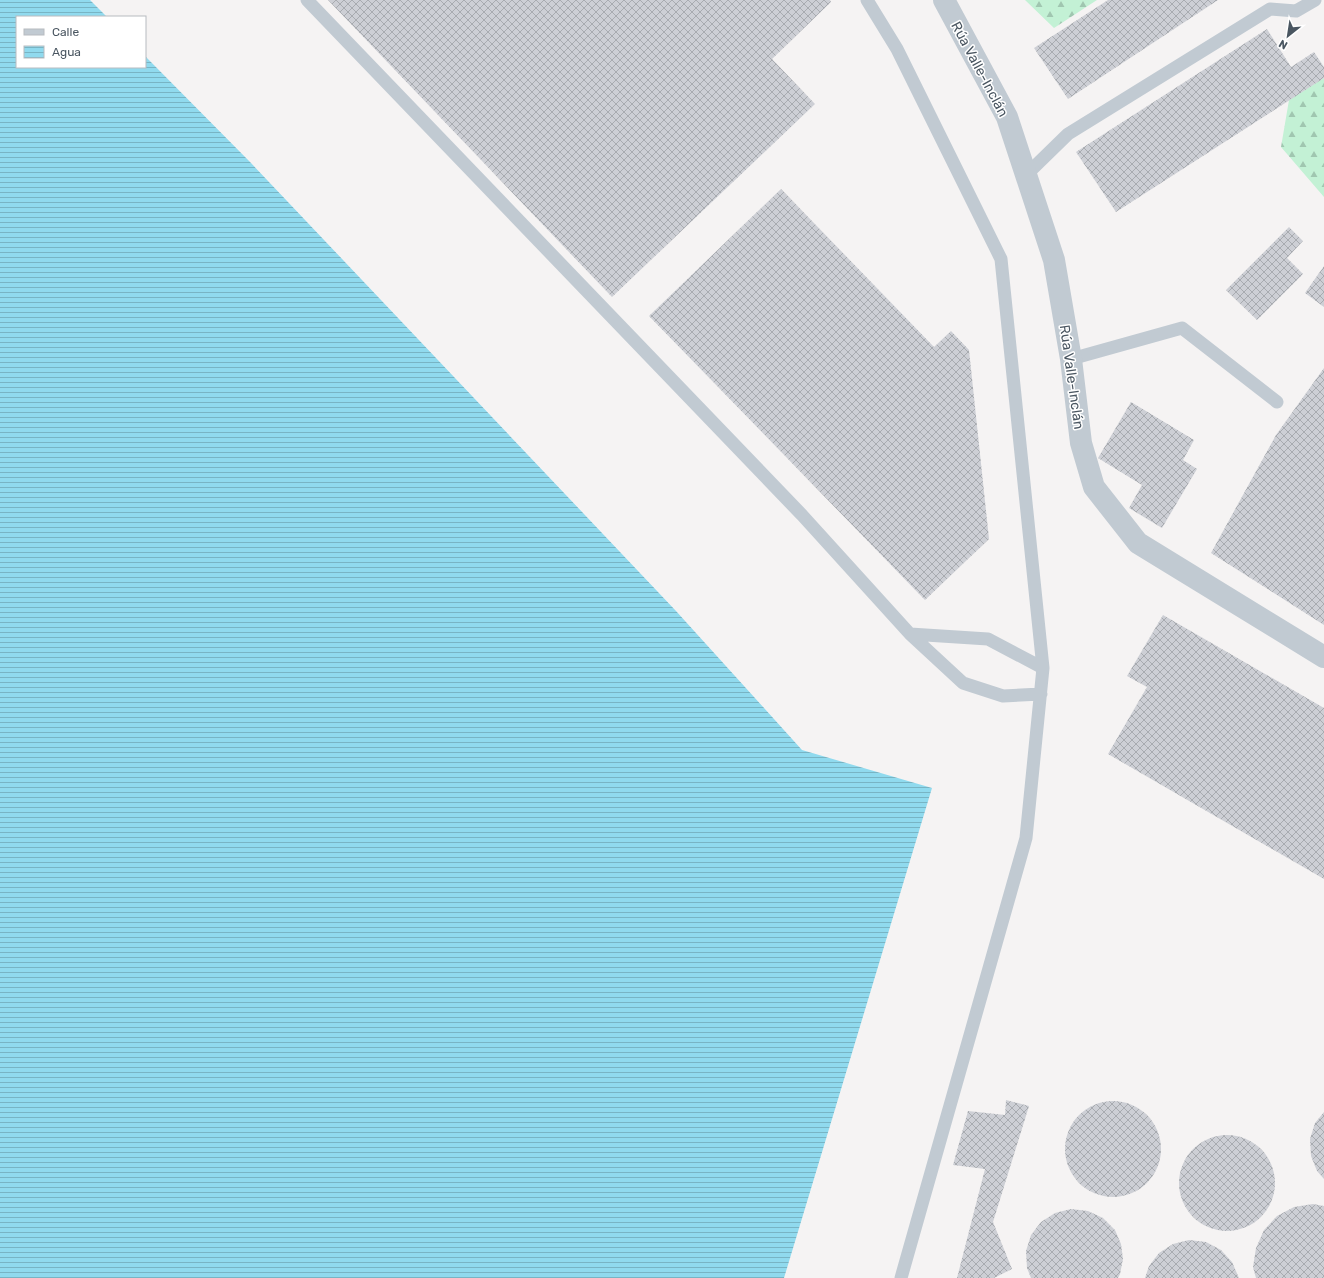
<svg xmlns="http://www.w3.org/2000/svg" width="1324" height="1278" font-family="Rubik,sans-serif">
<style>
.forest{fill:url(#forest-firs)}
.water{fill:url(#water-rules)}
.building{fill:url(#building-cross-hatch)}
.lines{fill:none;stroke-linecap:round;stroke-linejoin:round}
.lane{stroke:#c1cad2;stroke-width:13}
.street{stroke:#c1cad2;stroke-width:22}
.labels{text-anchor:middle;stroke-width:3;stroke-linejoin:round;paint-order:stroke}
.street-label{font-size:14px;fill:#4a5661;stroke:#fff}
</style>
<defs>
<pattern id="forest-firs" width="22" height="20" patternUnits="userSpaceOnUse"><rect width="22" height="20" fill="#c3f1d5"/><path d="M5 1l3.5 6h-7zM16 11l3.5 6h-7z" fill="#a0c6b0"/></pattern>
<pattern id="water-rules" width="6" height="5" patternUnits="userSpaceOnUse"><rect width="6" height="5" fill="#90daee"/><path d="M0 2.5h6" fill="none" stroke="#78b4c4"/></pattern>
<pattern id="building-cross-hatch" width="8" height="8" patternUnits="userSpaceOnUse"><rect width="8" height="8" fill="#cdcfd5"/><path d="M0 0l8 8M0 8l8-8" fill="none" stroke="#a8abb0"/></pattern>
</defs>
<rect width="100%" height="100%" fill="#f5f3f3"/>
<path class="forest" d="M1025,0h72l-43,28z
M1324,78v119l-43,-50 8,-47z"/>
<path class="water" d="M0,0h90l17,17h-90v50h128v-11l106,107 425,448 126,139 130,38 -148,490h-784z"/>
<path class="building" d="M328,0h502l1,2 -59,57 43,45 -203,193z
M1108,0h110l-150,99 -34,-51z
M1267,29l24,38 23,-15 10,15v11l-208,134 -40,-60z
M781,189l153,158 17,-16 18,19 20,189 -64,61 -276,-284z
M1289,227l14,14 -16,17 16,16 -46,46 -31,-30z
M1324,266v41l-19,-14z
M1324,368v257l-113,-72 65,-118z
M1131,402l63,38 -11,20 14,9 -35,59 -33,-20 13,-23 -44,-27z
M1163,615l161,93v171l-216,-125 39,-67 -20,-11z
M1006,1100l23,6 -36,116 19,47 -18,9h-37l28,-109 -32,-4 15,-54 37,4z
M1065 1149a48 48 0 1 1 96 0a48 48 0 1 1-96 0Z
M1324,1112v67l-7,-8 -6,-15 -1,-17 5,-16z
M1179 1183a48 48 0 1 1 96 0a48 48 0 1 1-96 0Z
M1313,1204l11,2v72h-68l-3,-11 3,-19 8,-18 13,-14 17,-9z
M1071,1209l17,2 15,7 12,12 6,14 2,15 -3,15 -2,4h-87l-4,-10 -1,-17 5,-16 10,-13 14,-9z
M1189,1240l17,2 15,8 11,12 7,16h-94l4,-12 10,-13 14,-9z"/>
<g class="lines">
<path class="lane" d="M307,0l495,515 108,119
M867,0l30,49 104,210 42,409 -17,170 -125,440
M1026,175l42,-41 202,-125 26,2 19,-11
M1071,359l111,-31 95,74
M1041,694l-38,2 -40,-13 -53,-49 78,5 55,29"/>
<path class="street" d="M944,0l63,117 47,143 17,99 10,84 13,44 44,56 186,114"/>
</g>
<g class="labels">
<g class="street-label">
<text transform="translate(980 69) rotate(62)" y="5">Rúa Valle-Inclán</text>
<text transform="translate(1072 377) rotate(82)" y="5">Rúa Valle-Inclán</text>
</g>
</g>
<rect x="16" y="16" width="130" height="52" fill="#ffffff" stroke="#b7bbc0"/>
<rect x="24" y="29" width="20" height="6" fill="#c1cad2" stroke="#b7bbc0"/>
<text x="52" y="36" font-size="12" fill="#4a5661">Calle</text>
<rect x="24" y="46" width="20" height="12" fill="url(#water-rules)" stroke="#b7bbc0"/>
<text x="52" y="56" font-size="12" fill="#4a5661">Agua</text>
<g transform="translate(1288 36) rotate(210)" stroke="#ffffff" stroke-width="3" paint-order="stroke">
<path d="M0-3L7 15L0 10L-7 15Z" fill="#4a5661"/>
<text y="-6" font-size="11" font-weight="bold" text-anchor="middle" fill="#4a5661">N</text>
</g>
</svg>
